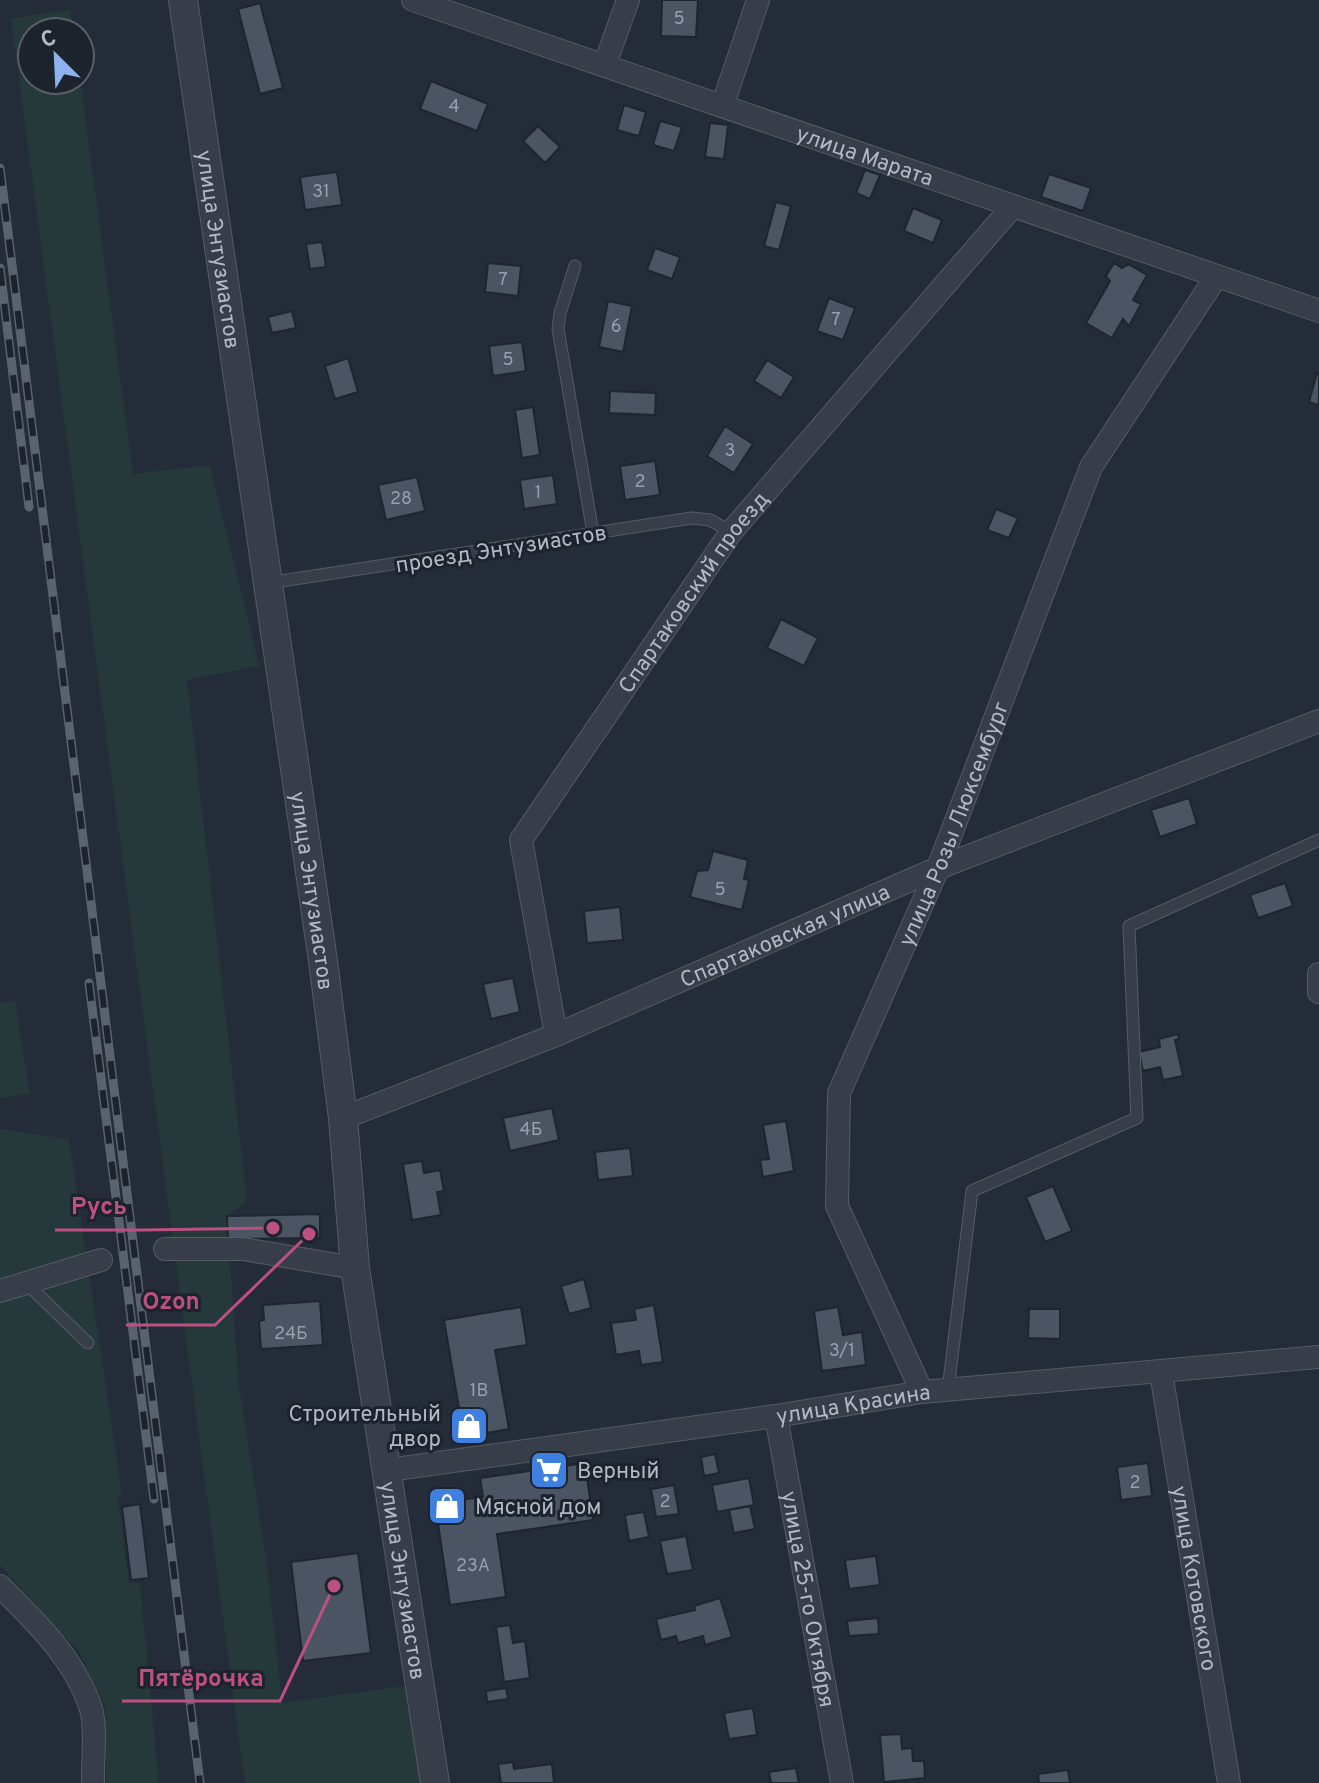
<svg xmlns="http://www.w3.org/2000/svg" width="1319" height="1783" font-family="Overpass,sans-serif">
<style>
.green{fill:#26393a}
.building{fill:#4a5462;stroke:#1e252f;stroke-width:2}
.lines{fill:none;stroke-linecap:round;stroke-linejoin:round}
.service-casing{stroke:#555c66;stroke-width:13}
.minor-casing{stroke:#555c66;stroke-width:24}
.tertiary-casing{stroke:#555c66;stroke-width:30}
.service{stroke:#373e49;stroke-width:11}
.minor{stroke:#373e49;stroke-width:22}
.tertiary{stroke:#373e49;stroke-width:28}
.rail-casing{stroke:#59626f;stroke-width:9}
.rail{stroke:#1c232d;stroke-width:6;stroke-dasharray:18;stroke-linecap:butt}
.labels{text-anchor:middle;stroke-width:6;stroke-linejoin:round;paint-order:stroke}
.number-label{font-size:18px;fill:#98a0ac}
.street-label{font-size:22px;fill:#b2b9c5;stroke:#1c232d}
.poi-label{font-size:22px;fill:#b2b9c5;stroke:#1c232d;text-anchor:start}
.leader{fill:none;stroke:#bc5080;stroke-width:3}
.callout-dot{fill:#bc5080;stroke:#1c232d;stroke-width:3}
.callout-label{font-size:24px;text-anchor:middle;font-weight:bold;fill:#bc5080;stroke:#1c232d;stroke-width:6;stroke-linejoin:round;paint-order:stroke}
</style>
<rect width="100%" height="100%" fill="#232c38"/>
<path class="green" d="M70,10l3,22h-41v48h48l53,394 77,-9 49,201 -72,14 60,521 -20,15 11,163 29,186 15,138 130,-18 14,98h-181l-234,-1765z
M15,1001l15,93 -30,4v-95z
M0,1129l69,10 53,356 -4,1 11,87h11l19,200h-53l-1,-76 -25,-54 -80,-88z"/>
<path class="building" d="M662,0h36l-2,37 -35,-1z
M260,3l23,85 -23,6 -22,-85z
M431,81l57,23 -11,27 -57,-22z
M624,105l22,7 -7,24 -22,-6z
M660,121l22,6 -8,24 -21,-6z
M710,123l18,2 -4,34 -19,-2z
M538,126l22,21 -15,16 -22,-22z
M865,170l15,5 -10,24 -14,-6z
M337,172l5,33 -37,5 -5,-33z
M1049,174l42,14 -8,23 -42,-14z
M776,202l15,4 -12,44 -15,-4z
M913,208l29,12 -9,23 -29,-12z
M322,242l4,25 -16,2 -4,-25z
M655,248l25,9 -8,22 -25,-9z
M488,263l33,3 -3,30 -33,-4z
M1114,263l8,5 6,-4 19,11 -14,25 8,4 -12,22 -6,-7 -11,19 -26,-15 24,-42 -4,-5z
M829,298l26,10 -12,32 -26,-9z
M608,301l24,5 -9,46 -24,-5z
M292,311l4,17 -24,5 -4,-16z
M522,342l4,29 -33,5 -4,-30z
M348,358l10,34 -23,7 -10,-33z
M767,360l27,17 -13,21 -27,-17z
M1317,373h2v32l-10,-3z
M610,391l46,2 -1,22 -46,-2z
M533,407l7,48 -18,3 -7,-48z
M725,426l28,18 -19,29 -27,-17z
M655,461l5,34 -35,5 -5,-34z
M553,475l4,29 -33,5 -4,-29z
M417,477l8,34 -39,9 -8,-35z
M996,509l22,9 -9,20 -22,-8z
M781,619l37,19 -14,28 -37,-18z
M1189,798l8,26 -37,13 -9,-27z
M713,851l35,9 -4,19 5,1 -7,30 -52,-13 7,-26 11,-1z
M1285,883l8,23 -35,12 -8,-23z
M620,907l3,33 -36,3 -3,-32z
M513,978l7,34 -29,7 -8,-35z
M1178,1034l1,5 -4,1 8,36 -20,4 -3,-13 -17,4 -4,-19 21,-5 -1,-8z
M552,1108l7,32 -49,11 -7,-33z
M786,1121l8,50 -31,6 -3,-17 9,-1 -6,-34z
M630,1148l3,28 -35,4 -3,-28z
M422,1161l2,12 16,-3 4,21 -7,1 4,23 -29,5 -9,-56z
M1053,1186l19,45 -27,11 -19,-45z
M320,1214v24l-92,1 -1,-23z
M584,1279l7,29 -22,6 -8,-28z
M320,1301l3,44 -62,4 -2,-28 5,-1 -1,-15z
M654,1305l9,57 -22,3 -2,-14 -23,4 -5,-32 25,-3 -2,-11z
M521,1307l6,38 -32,5 14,79 -45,8 -20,-117z
M838,1307l5,28 19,-3 4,33 -44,6 -8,-60z
M1029,1309h31v30l-32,-1z
M715,1454l4,19 -15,3 -3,-19z
M585,1463l8,57 -96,14 9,63 -56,8 -15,-102 48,-6 -3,-19z
M1148,1463l4,33 -31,4 -4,-33z
M749,1478l5,27 -37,7 -5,-27z
M674,1485l5,29 -23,3 -5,-28z
M140,1504l9,74 -18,2 -9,-73z
M750,1506l5,23 -21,4 -5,-23z
M644,1512l5,25 -20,4 -4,-26z
M686,1536l7,34 -26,4 -7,-33z
M358,1553l13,100 -68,8 -12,-99z
M876,1556l4,29 -31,4 -4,-29z
M720,1598l12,39 -27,8 -2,-9 -25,7 -2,-7 -15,4 -5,-21 39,-9 -1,-4z
M878,1618l1,16 -30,2 -2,-15z
M510,1625l3,18 12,-2 5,37 -26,4 -8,-55z
M506,1688l2,11 -21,3 -1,-11z
M753,1708l4,27 -28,4 -5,-26z
M901,1734l1,15 10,-1 1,13h11l1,17 -41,4 -4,-47z
M513,1762l1,7 38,-5 2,19h-53l-3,-19z
M796,1768l3,15h-28l-2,-11z
M1068,1770l2,13h-31l-1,-9z"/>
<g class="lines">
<defs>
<path id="service" d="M575,266l-15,47 -2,16 35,204
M268,583l424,-65 18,2 21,12
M27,1284l61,59
M948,1390l24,-199 165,-73 -8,-192 190,-86"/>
<g id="minor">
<path id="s1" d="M413,0l906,311"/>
<path d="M605,64l23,-64"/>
<path d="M723,104l35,-104"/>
<path d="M1319,974v18"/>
<path id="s2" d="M556,1035l-35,-195 210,-308 282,-326"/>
<path id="s3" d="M343,1118l213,-83 382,-167 381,-147"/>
<path d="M165,1249h78l112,19"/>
<path d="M0,1291l101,-31"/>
<path id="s4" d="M1161,1373l68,410"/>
<path id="s5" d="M922,1392l-85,-186 2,-113 99,-225 153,-401 125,-190"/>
<path id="s6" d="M776,1416l66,367"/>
<path id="s7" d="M388,1470l388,-54 146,-24 397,-35"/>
<path d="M0,1586c36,36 75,73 91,123 6,21 1,52 2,74"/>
</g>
<g id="tertiary">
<path id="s8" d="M183,0l140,961 20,157 12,150 80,515"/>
</g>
</defs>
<use href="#service" class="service-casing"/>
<use href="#minor" class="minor-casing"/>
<use href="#tertiary" class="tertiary-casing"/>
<use href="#service" class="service"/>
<use href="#minor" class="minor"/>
<use href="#tertiary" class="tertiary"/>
<defs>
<path id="rail" d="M0,168l200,1615
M0,268l29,239
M89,983l65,516"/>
</defs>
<use href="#rail" class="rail-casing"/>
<use href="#rail" class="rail"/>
</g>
<defs>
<symbol id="shop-square" viewBox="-11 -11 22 22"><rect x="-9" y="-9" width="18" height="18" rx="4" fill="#3f7fe0" stroke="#1c232d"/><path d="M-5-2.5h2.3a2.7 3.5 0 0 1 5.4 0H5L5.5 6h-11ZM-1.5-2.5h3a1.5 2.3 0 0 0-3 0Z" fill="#fff"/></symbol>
<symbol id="supermarket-square" viewBox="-11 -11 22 22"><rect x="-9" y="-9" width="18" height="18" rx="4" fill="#3f7fe0" stroke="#1c232d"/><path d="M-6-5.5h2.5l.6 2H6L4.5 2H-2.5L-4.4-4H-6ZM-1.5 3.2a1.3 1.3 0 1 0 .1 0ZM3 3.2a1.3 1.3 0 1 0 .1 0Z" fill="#fff"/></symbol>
</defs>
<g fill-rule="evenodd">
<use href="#shop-square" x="447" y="1404" width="44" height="44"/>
<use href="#supermarket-square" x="527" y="1448" width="44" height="44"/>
<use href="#shop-square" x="425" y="1484" width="44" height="44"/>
</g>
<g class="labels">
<g class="number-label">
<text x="679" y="24">5</text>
<text x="454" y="112">4</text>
<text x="321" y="197">31</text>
<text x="503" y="285">7</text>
<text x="836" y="325">7</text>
<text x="616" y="332">6</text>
<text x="508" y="365">5</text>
<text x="730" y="456">3</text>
<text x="640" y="487">2</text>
<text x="538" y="498">1</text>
<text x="401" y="504">28</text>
<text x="720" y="895">5</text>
<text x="531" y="1135">4Б</text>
<text x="291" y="1339">24Б</text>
<text x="842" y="1356">3/1</text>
<text x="479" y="1396">1В</text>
<text x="1135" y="1488">2</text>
<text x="665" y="1507">2</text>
<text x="473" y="1571">23А</text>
</g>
<g class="street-label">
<text dy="8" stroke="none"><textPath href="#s1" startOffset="478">улица Марата</textPath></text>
<text dy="8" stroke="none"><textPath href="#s8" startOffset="252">улица Энтузиастов</textPath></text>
<text transform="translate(501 548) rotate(-9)" y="8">проезд Энтузиастов</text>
<text dy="8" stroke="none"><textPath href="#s2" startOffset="500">Спартаковский проезд</textPath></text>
<text dy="8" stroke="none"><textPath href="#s5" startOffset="610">улица Розы Люксембург</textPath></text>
<text dy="8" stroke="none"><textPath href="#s8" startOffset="900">улица Энтузиастов</textPath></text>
<text dy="8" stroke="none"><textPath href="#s3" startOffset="478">Спартаковская улица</textPath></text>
<text dy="8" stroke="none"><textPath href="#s7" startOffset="470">улица Красина</textPath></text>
<text dy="8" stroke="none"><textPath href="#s4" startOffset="208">улица Котовского</textPath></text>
<text dy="8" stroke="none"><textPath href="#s8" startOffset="1596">улица Энтузиастов</textPath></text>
<text dy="8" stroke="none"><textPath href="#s6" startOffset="186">улица 25-го Октября</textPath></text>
</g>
<g class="poi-label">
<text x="441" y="1421" text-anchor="end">Строительный<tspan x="441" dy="25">двор</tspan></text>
<text x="577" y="1478">Верный</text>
<text x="475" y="1514">Мясной дом</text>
</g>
</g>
<path class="leader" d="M273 1228L143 1230H55M309 1234L215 1325H126M334 1586L280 1701H122"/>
<g class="callout-dot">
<circle cx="273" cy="1228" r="8"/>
<circle cx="309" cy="1234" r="8"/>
<circle cx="334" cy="1586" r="8"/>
</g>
<g class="callout-label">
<text x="99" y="1214">Русь</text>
<text x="171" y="1309">Ozon</text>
<text x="201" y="1686">Пятёрочка</text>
</g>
<g transform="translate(56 56) rotate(336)"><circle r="38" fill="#1c232d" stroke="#585f6a" stroke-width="2"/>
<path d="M0-6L14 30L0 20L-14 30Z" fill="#8db3ef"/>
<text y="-12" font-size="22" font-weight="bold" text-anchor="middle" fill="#b2b9c5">С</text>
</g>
</svg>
